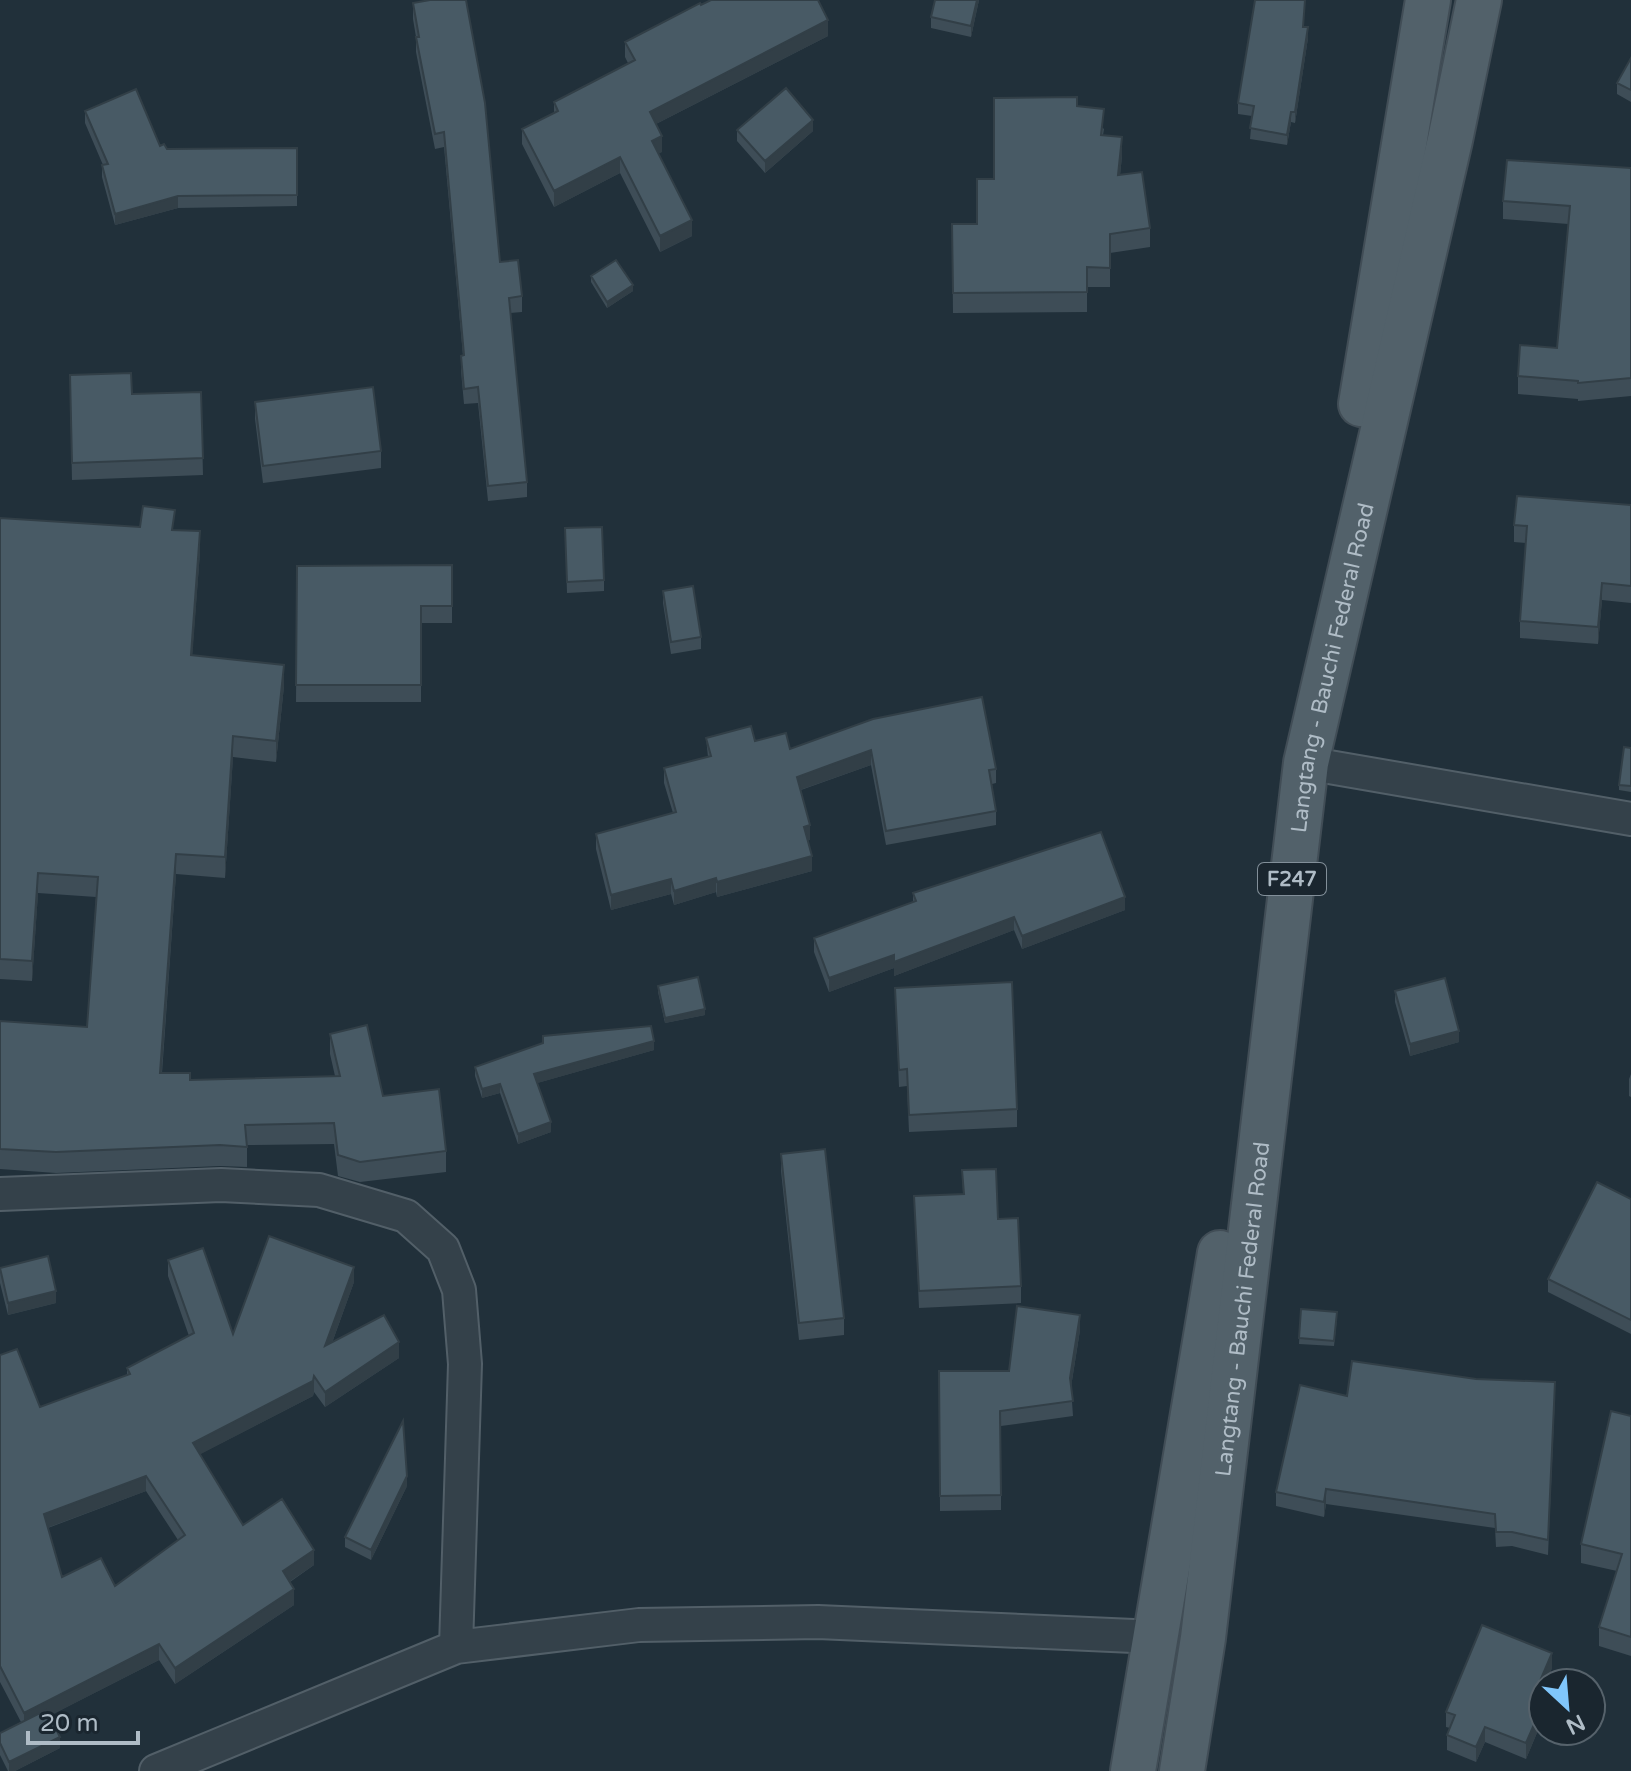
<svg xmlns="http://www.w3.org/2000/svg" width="1631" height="1771" font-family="'Varela Round',sans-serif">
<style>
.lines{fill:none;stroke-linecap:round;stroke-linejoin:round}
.minor-casing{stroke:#525f68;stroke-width:36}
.primary-casing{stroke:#414d56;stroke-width:48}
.minor{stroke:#34414a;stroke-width:32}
.primary{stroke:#52616a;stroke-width:44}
.wall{fill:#3e4d57;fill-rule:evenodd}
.shaded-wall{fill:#323f47}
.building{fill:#485a65;stroke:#323f47;stroke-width:2;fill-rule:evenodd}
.labels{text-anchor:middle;stroke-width:6;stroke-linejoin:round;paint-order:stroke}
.shield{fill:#1a262f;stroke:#828f99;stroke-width:2}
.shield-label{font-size:20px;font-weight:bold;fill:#afbcc6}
.street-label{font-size:22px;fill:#afbcc6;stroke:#1a262f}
</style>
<rect width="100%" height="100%" fill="#21303a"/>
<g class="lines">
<defs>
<path id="minor" d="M1306,763l325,56
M0,1194l221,-9 98,5 87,26 37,33 16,41 6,74 -9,283
M156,1771l300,-124 183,-22 179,-3 338,15"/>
<g id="primary">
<path d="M1361,404l67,-404"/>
<path d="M1133,1771l87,-518"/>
<path id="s1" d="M1182,1771l21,-133 103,-875 144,-623 29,-140"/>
</g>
</defs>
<use href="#minor" class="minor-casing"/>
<use href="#primary" class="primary-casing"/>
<use href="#minor" class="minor"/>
<use href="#primary" class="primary"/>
</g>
<path class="wall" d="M935,0h44l-8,37 -40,-9v-11z
M413,3l87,259 22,34v16l-12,1 17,169v15l-39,4 -10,-98 -14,1 -3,-33v-15h2l-19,-209 -9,2 -19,-97v-15l-3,-18z
M701,5l127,31 -172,88 6,28 -4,1 34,83 -32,16 -40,-79 -66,34 -32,-63v-15l32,-16v-11l74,-39 -3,-6v-15z
M1304,27l4,11 -13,85 -4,-1 -4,23 -37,-6 2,-23 -14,-2v-11z
M1631,58v44l-14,-8v-11z
M1077,106l27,23 -1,6 19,21 -2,19 30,53v19l-40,6v34h-23v25l-134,1 -1,-89h25l17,-45z
M85,111l82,38 130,-1v58l-119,2 -63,17 -13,-48v-12h1l-18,-42z
M737,130l76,1 -48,42 -28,-32z
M1631,168v228l-53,5v-2l-60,-5v-18l39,-28 11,-124 -65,-5v-18z
M591,276l42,15 -26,17 -16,-26z
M70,392l62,2 69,-2 2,83 -131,5z
M255,402l126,49v17l-118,15 -8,-64z
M1631,505v98l-29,-3 -4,44 -78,-6v-17l6,-78 -12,-1v-17z
M0,518l175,12 25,22 -8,103 92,31 -8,76 -43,-5 -8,121 -49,-4 -14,199 28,7 145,-4 -5,-22v-20l53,62 63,55v21l-86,10 -22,-6 -4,-32 -87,1v22l-27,-1 -164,7 -56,-4v-148l87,6 9,-130 -58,-4 -6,88 -32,-2z
M565,528l39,52v11l-37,2z
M452,565v58h-31v79h-125l1,-136z
M663,591l38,46v12l-30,5 -8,-51z
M873,719l123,50v14l-4,1 4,27v14l-110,20 -15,-80 -70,25 9,50h-2l4,31 -95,26 -1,-5 -42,13 -3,-11 -60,16 -15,-61v-15l77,-21 -9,-30v-15l44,-11 -2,-19 49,3 35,8z
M1631,748v44l-12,-2v-5z
M913,893l212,17 -103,39 -8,-19 -120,46v-8l-65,24 -15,-40v-14l99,-36z
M658,986l47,29 -40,8 -7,-31z
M895,988l122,121v18l-108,5 -2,-46 -8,1z
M1395,991l64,51 -49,14 -15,-54z
M543,1036l111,14 -117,33 14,49 -33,12 -18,-51 -18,5 -7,-22v-9l68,-24z
M1631,1074v23l-2,-1v-17z
M781,1154l63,164v17l-45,5 -18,-169z
M962,1170l36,49 23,67v17l-102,5 -5,-112 49,-2z
M1631,1199v135l-83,-42v-13z
M168,1260l65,74 121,-52 -22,61 67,15 -74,49 -11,-15 -1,4 -113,58 43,71 71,40 -24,17 4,23 -119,79 -16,-24 -110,56 11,32 -45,23h-7l-8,-16v-22l21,-11 -21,-40v-327l40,52 87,-32v-7l62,-32 -21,-60zM146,1491l32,49 -63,46 -53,-9 -14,-49z
M0,1268l56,35 -48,12 -8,-32z
M1301,1309l36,9 -3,28 -35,-2z
M1080,1330l-9,57 2,29 -72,10v84l-61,1 -1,-140h70z
M1347,1396h208l-7,159 -36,-9 -16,1 -1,-19 -169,-24 -2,13 -48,-11v-14z
M1631,1416v240l-32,-10v-19l18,-56 -36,-8v-19z
M407,1486l-36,74 -26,-13v-10z
M1552,1668l-6,15h-3v47l-4,-2 -13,31 -41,-17 -9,20 -29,-12v-15l3,-7 -4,-1v-15z
M1546,1731h30l-4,11z"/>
<path class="shaded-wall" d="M977,0h2l-8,37v-11z
M828,20v16l-178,91v-15z
M1308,27v11l-13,85v-11z
M1291,112v10l-4,23v-10z
M813,120v11l-48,42v-12z
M662,136v16l-10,5v-16z
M1122,137v19l-4,39v-20z
M620,157v16l-66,34v-16z
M178,196v12l-63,17v-11z
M692,220v16l-32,16v-16z
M633,285v6l-26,17v-6z
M200,531v21l-9,123v-20z
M1602,583v17l-4,44v-17z
M284,665v21l-8,76v-21z
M233,736v21l-8,121v-21z
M871,750v15l-74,26v-14z
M810,825v15l-6,1v-14z
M176,854v20l-16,220v-21z
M812,856v15l-95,26v-15z
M38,873v20l-6,88v-20z
M716,878v14l-42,13v-14z
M671,879v15l-60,16v-15z
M1125,897v13l-103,39v-13z
M1014,917v13l-120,46v-14z
M894,955v13l-65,24v-14z
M705,1009v6l-40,8v-5z
M1459,1031v11l-49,14v-12z
M654,1041v9l-120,34v-10z
M500,1084v9l-18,5v-9z
M551,1122v10l-33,12v-10z
M354,1267v15l-29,80v-16z
M56,1291v12l-48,12v-12z
M1080,1315v15l-10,63v-15z
M399,1342v16l-74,49v-15z
M314,1376v16l-1,4 -120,62v-15z
M146,1476v15l-102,38v-15z
M407,1476v10l-36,74v-10z
M1326,1489v15l-2,13v-15z
M314,1550v15l-31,21v-15z
M294,1589v16l-119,79v-16z
M159,1644v16l-135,69v-16z
M1552,1653v15l-6,15 -6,-2z
M1539,1713v15l-13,31v-16z
M1485,1727v15l-9,20v-15z
M1572,1731h4l-4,11z
M60,1737v11l-45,23h-6v-9z"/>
<path class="building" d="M430,0h36l19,103 15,159 18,-2 4,36 -13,2 18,184 -39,4 -10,-99 -14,2 -3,-33 3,-1 -20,-223 -9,2 -19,-97h3l-6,-34z
M711,0h107l10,20 -178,92 12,24 -10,5 40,79 -32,16 -40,-79 -66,34 -32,-62 36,-18 -4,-9 81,-42 -10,-18 75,-39 1,2z
M935,0h42l-6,26 -40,-9z
M1255,0h50l-2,27h5l-13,85h-4l-4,23 -37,-7 4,-22 -16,-3z
M1631,58v32l-14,-7z
M786,88l27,32 -48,41 -28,-31z
M136,89l24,57 4,-2 3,5 130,-1v47l-119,1 -63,18 -13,-49 6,-1 -23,-53z
M1077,97v9l27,3 -3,26 21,2 -4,38 24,-3 8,56 -40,6v34l-23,-1v25l-134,1 -1,-69h25v-45h17v-81z
M1507,160l124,8v210l-53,5v-2l-60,-5 2,-31 37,3 13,-142 -67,-5z
M616,260l17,25 -26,17 -16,-26z
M131,373l1,21 69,-2 2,66 -131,5 -2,-88z
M373,387l8,64 -118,15 -8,-64z
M1517,496l114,9v81l-29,-3 -4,44 -78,-6 7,-95 -13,-1z
M143,506l32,4 -3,20 28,1 -9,124 93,10 -8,76 -43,-5 -8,121 -49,-3 -16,219h30v7l150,-4 -10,-42 37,-9 16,71 56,-7 7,62 -86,11 -22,-7 -4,-32 -89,2 2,22 -27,-2 -164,7 -56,-3v-128l87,6 11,-150 -60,-4 -6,88 -32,-2v-441l140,9z
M602,527l2,53 -37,2 -2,-54z
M452,565v41h-31v79h-125l1,-119z
M693,586l8,51 -30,5 -8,-51z
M982,697l14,72 -7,1 7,41 -110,20 -15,-81 -74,27 13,48 -6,2 8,29 -95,26 -1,-4 -42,13 -3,-12 -60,16 -15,-61 80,-22 -12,-44 47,-12 -5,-18 45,-12 4,15 31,-8 4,16 83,-30z
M1624,747l7,1v38l-12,-1z
M1101,832l24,65 -103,39 -8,-19 -120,45v-7l-65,23 -15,-40 102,-37 -3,-8z
M698,977l7,32 -40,9 -7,-32z
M1445,978l14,53 -49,13 -15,-53z
M1012,982l5,127 -108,6 -2,-46 -8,1 -4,-82z
M651,1026l3,15 -120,33 17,48 -33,12 -18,-50 -18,5 -7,-22 68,-24v-7z
M825,1149l19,169 -45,5 -18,-169z
M996,1169l2,50 20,-1 3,68 -102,5 -5,-95 50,-2 -2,-24z
M1597,1182l34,17v121l-83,-41z
M269,1236l85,31 -29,79 59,-31 15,27 -74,50 -11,-16 -1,5 -120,62 50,82 39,-26 32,51 -31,21 11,18 -119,79 -16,-24 -135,69 -24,-47v-311l17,-6 23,58 90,-33 -3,-6 67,-35 -26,-73 35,-12 30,86zM146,1476l39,59 -70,51 -14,-28 -39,19 -18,-63z
M48,1256l8,35 -48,12 -8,-35z
M1017,1306l63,9 -10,63 3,23 -73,10 1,84 -61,1 -1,-125h70z
M1301,1309l36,3 -3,29 -35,-3z
M1352,1361l124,18 79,3 -7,158 -36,-8h-16l-1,-18 -169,-25 -2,13 -48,-10 24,-107 47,11z
M1611,1411l20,5v221l-32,-10 23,-73 -41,-10z
M403,1421l4,55 -36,74 -26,-13z
M1482,1625l70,28 -12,28 5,2h-2v32l-4,-2 -13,30 -41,-16 -9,20 -29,-12 8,-20 -9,-3z
M46,1710l14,27 -51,25 -9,-19v-10z"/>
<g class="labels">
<rect class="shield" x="1258" y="863" width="68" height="32" rx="6"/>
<g class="shield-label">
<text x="1292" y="886">F247</text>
</g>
<g class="street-label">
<text dy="8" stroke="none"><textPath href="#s1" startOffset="1114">Langtang - Bauchi Federal Road</textPath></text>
<text dy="8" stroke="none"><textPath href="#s1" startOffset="466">Langtang - Bauchi Federal Road</textPath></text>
</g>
</g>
<g transform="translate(1567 1707) rotate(154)"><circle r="38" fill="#1a262f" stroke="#56626b" stroke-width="2"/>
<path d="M0-6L14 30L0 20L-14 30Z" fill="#80c6fb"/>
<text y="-12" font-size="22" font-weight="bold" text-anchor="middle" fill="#afbcc6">N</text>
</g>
<path d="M28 1731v12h110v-12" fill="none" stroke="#afbcc6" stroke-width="4"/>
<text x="40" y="1731" font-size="24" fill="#afbcc6" stroke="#1a262f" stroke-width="6" paint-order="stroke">20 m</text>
</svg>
